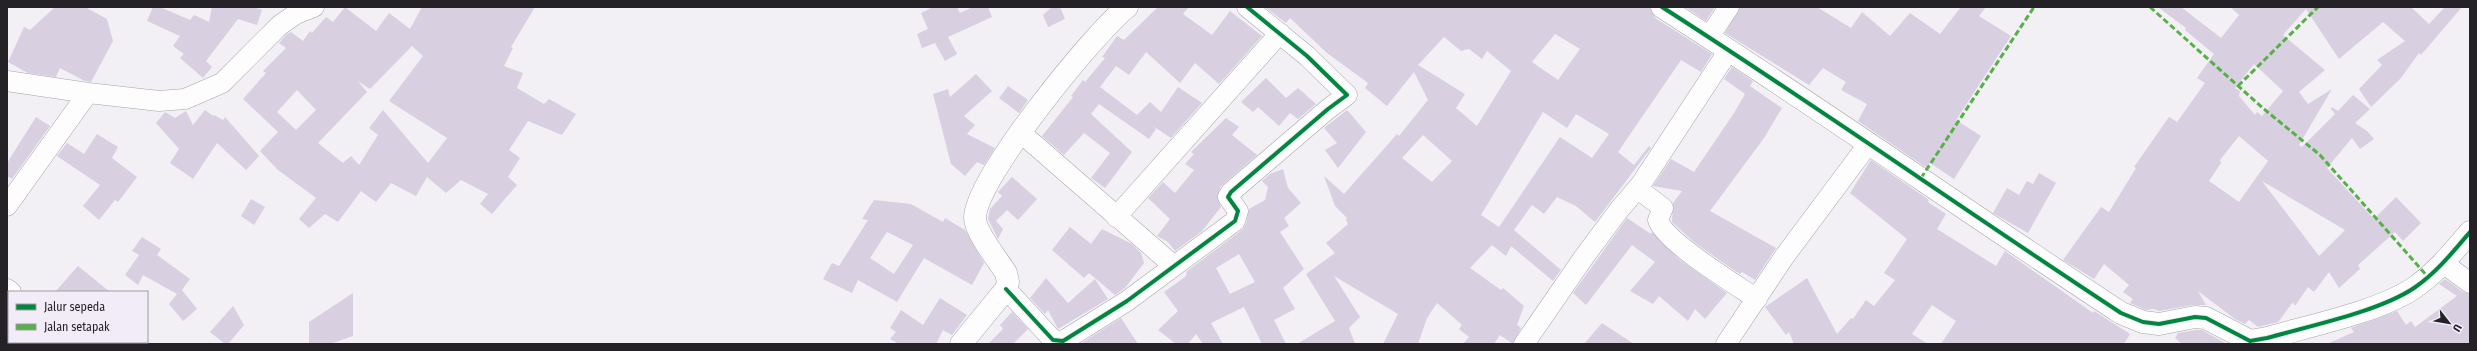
<svg xmlns="http://www.w3.org/2000/svg" width="2477" height="351" font-family="'Fira Sans Condensed',sans-serif">
<style>
.building{fill:#d8cfe0;fill-rule:evenodd}
.lines{fill:none;stroke-linecap:round;stroke-linejoin:round}
.street-casing{stroke:#a6a4a9;stroke-width:21}
.secondary-casing{stroke:#a6a4a9;stroke-width:23}
.street{stroke:#fdfdfe;stroke-width:20}
.secondary{stroke:#fdfdfe;stroke-width:22}
.quiet{stroke:#55b145;stroke-width:3;stroke-dasharray:6 3;stroke-linecap:butt}
.cycleway-casing{stroke:#f2ecf8;stroke-width:6}
.cycleway{stroke:#00873e;stroke-width:4}
</style>
<rect width="100%" height="100%" fill="#f2eff5"/>
<path class="building" d="M55,7h30l22,12 6,22 -22,41 -6,-1 -25,-13 -4,9 -28,-4 -20,-11 16,-35 6,3z
M153,7h7l30,13 4,-5 15,7 3,-15h41l9,3 -5,15 -19,-6 -32,42 6,6 -9,11 -23,-20 4,-4 -11,-8 7,-10 -33,-15z
M345,7l31,24 13,-18 21,16 12,-22h113l-24,40 2,1 -9,18 19,7 -6,15 27,16 5,-5 27,15 -14,21 -34,-14 -19,29 11,8 -12,19 9,8 -25,29 -12,-10 8,-10 -27,-14 -15,13 -19,-16 -11,19 -25,-13 -15,19 -15,-11 -23,31 -13,-8 -16,14 -10,-9 17,-21 -38,-28 -18,-19 18,-19 -35,-33 23,-26 -3,-2 23,-23 -7,-5 8,-9 4,-2 12,9 7,-10 2,2 14,-16 7,5zM412,46l11,10 -34,45 58,37 -19,25 -45,-53 -14,18 9,7 -19,30 -8,-9 -8,7 -25,-20 49,-51 -9,-11 12,8zM297,90l19,20 -20,20 -19,-18z
M933,7h24l3,6 13,-6h15l4,10 -44,20 9,17 -12,7 -10,-18 -13,5 -5,-14 11,-5 -7,-16z
M1052,7h8l5,12 -17,8 -5,-12z
M1158,7h31l-6,7 29,21 18,-24 32,25 -43,48 -24,-21 -15,20 -34,-31 -17,23 -13,-9 -16,21 37,28 13,-13 11,10 17,-25 24,16 -31,35 -18,-12 3,3 -7,10 -50,-35 -8,10 41,38 -27,36 -14,-10 19,-25 -26,-20 -20,22 -22,-19 31,-39 -2,-1 12,-16 2,2 20,-24 -3,-1 15,-21 7,4z
M1265,7h385l5,11 57,36 -11,18 -20,-12 -63,92 16,13 15,-19 2,2 -56,74 -19,-16 -19,-9 -13,17 -12,-9 -18,25 47,40 -8,11 -42,-35 -5,10 -14,-11 -22,23 31,22 2,-2 21,18 -7,19 4,3 -8,16 -13,-9 -6,9h-31l6,-7 -10,-8 3,-4 -25,-22 -10,15 -9,26h-35l15,-30 -64,-38 26,41 -11,11 6,16h-58l38,-23 -29,-47 29,-21 -9,-10 22,-19 -2,-4 1,-2 -12,-12 -11,-30 20,18 53,-60 2,2 29,-36 -14,-28 -27,34 -22,-18 3,-5 -41,-30 -37,-35 -4,5zM1555,34l25,15 -22,31 -26,-18zM1444,37l17,14 8,-2 13,10 5,-8 24,20 -34,55 -21,-18 9,-14 -47,-29zM1543,112l24,16 9,-14 33,20 -17,24 -32,-21 -61,90 -18,-12zM1423,135l29,26 -20,21 -30,-24z
M1685,7h30l-9,14z
M1740,7h77l34,21 11,-16 28,24 20,-23 30,21 21,-27h25l-7,9 32,20 -55,84 25,16 -27,43 -24,-16 -3,5 -69,-47 9,-17 -26,-14 5,-8 -23,-14 -14,17 -84,-52z
M2158,7h23l40,31 18,-23 -9,-8h181l18,17 16,-17h17l-41,48 -2,-2 -18,25 -30,29 -12,-18 23,-24 -5,-5 28,-19 -22,-19 -44,37 -33,-50 -23,26 42,35 -26,22 9,12 24,-15 -33,56 3,2 33,-33 -4,-5 1,-2 6,4 15,-16 17,14 -15,14 12,8 7,8 -14,10 -8,-11 -25,30 47,51 22,-22 25,26 -18,18 -8,-9 -37,33 2,4 -21,19 -10,-16 -15,20 -6,-5 -13,19 -2,-4 -15,20 -20,5 -9,-7 -4,4 -10,-5 -37,-28 8,14h-13l-34,6 -5,-2 -8,1 -16,-7 3,-4 -10,-7 6,-7 -25,-21 -10,15 -31,-19 38,-53 8,5 27,-44 -2,-1 35,-50 8,5 28,-39 -8,-5 17,-24 -29,-24 1,-2zM2254,64l29,27 -21,25 -5,-4 -2,3 -16,-19 1,-5 -5,-3zM2239,136l29,25 -29,41 -30,-21 12,-18 -1,-3zM2262,181l83,49 -26,26z
M1732,67l21,14 -3,5 32,22 -18,30 -54,73 66,37 -21,32 -13,-8 -2,2 -15,-10 -31,-22 -22,-20 1,-19 9,-12 -29,-5 18,-27 23,13 40,-59 11,-19 -21,-15z
M976,74l16,17 -28,25 11,9 -8,9 28,14 -11,17 -7,-3 -12,14 -14,-12 -18,-70 15,-5 2,8z
M1266,78l20,20 12,-10 18,16 -18,15 -8,-6 -11,13 -21,-19 -5,5 -12,-10z
M1008,86l20,14 -9,13 -20,-15z
M205,110l8,6 1,-1 9,5 2,-3 34,39 -13,14 -29,-27 -24,36 -23,-16 9,-14 -23,-26 9,-11 10,6 11,-7 7,14z
M1347,110l19,22 -28,36 -13,-18 12,-7 -13,-15z
M36,117l14,9 -38,53 -5,-3v-13z
M1226,118l13,9 -7,8 25,20 -36,31 -4,11 4,10 -19,24 -27,20 -7,-9 -11,-6 13,-17 -22,-21 15,-16 12,11 19,-23 -9,-6 9,-10 -3,-2z
M97,134l21,13 -6,11 25,19 -19,25 -3,-2 -16,20 -16,-14 17,-21 -43,-29 10,-13 17,11z
M1871,160l58,40 -1,2 18,12 -9,15 59,37 9,-15 88,62 1,-2 36,23 -6,10h-183l15,-23 -24,-16 -20,29 16,10h-134l-5,-12 -3,3 -21,-28 42,-29 30,56 14,-16 2,1 13,-19 8,6 21,-26 -11,-7 23,-34 -57,-46z
M1283,169l5,19 13,15 -17,15 5,8 -9,6 24,37 -21,19 12,21 -21,11 12,24h-24l-18,-37 -33,16 12,21h-20l-7,-10 -8,10h-12l-18,-14 20,-19 -14,-19 21,-15 2,-3 -1,-2 56,-42 4,-6 3,-15 16,-9 3,-13 -6,-6 8,-7zM1239,254l16,28 -25,12 -14,-26z
M2039,173l17,10 -28,50 -35,-20 14,-25 12,7 8,-14 6,3z
M1012,177l25,22 -19,21 -11,-10 -11,11 7,8 -5,10 -10,-20 2,-10 12,-13 -4,-4z
M251,199l14,8 -11,18 -13,-9z
M874,200l37,4 32,18 2,-4 20,12 19,33 -12,22 -48,-27 -27,44 -39,-22 -6,13 -29,-14 9,-16 7,3 29,-46 -6,-1zM887,232l26,13 -19,29 -24,-16z
M1627,218l24,16 1,-2 27,27 48,34 -22,26 -10,-10 -7,12 -29,-25 -6,8 -23,-13 25,-29 -23,-17 -46,60 -13,-12z
M1070,227l21,17 11,-15 30,15 9,9 3,10 -19,25 -10,7 -26,-22 -5,5 -32,-28z
M142,237l19,12 -4,6 33,24 -8,11 15,19 -14,12 -14,-17 8,-10 -34,-19 -5,10 -13,-10 14,-20 -7,-4z
M78,266l32,26h-55z
M1046,278l22,25 27,-24 13,20 -50,30 -10,-19 -3,4 -15,-16z
M2445,279l18,13 7,2v50h-143l27,-12 -3,-4 46,-17 9,14 5,-4 4,6 42,-31 -18,-12z
M353,293v43l-23,8h-21v-22z
M940,298l27,17 -15,20 -9,-5 -7,14h-37l-9,-5 6,-7 -6,-4 11,-18 22,15z
M233,306l11,19 -16,19h-3l-15,-12z
M1012,312l16,17 -15,15h-25l15,-15 -3,-4z
M1121,318l17,26h-58z
M1602,323l32,21h-50z
M2196,330h6l25,14h-45l-7,-6 3,-5z"/>
<g class="lines">
<defs>
<path id="street" d="M1709,37l20,-30
M7,81l81,12 71,8 26,-2 37,-16 58,-58 16,-11 18,-7
M1020,132l154,134
M1638,189l25,19 -5,12c6,21 78,65 99,79
M7,206l81,-113
M1116,217l164,-184
M2443,263l27,20
M7,289l4,3
M1006,289l47,51 10,1 64,-40 108,-80 3,-10 -10,-14 3,-5 97,-83 19,-14 -40,-39 -60,-49
M58,342l2,2
M1524,344l60,-87 35,-47 22,-26 88,-134
M1726,344l58,-87 85,-114"/>
<path id="secondary" d="M1662,7c155,99 305,205 459,306l22,9 16,2 36,-7 11,1 44,23 17,-3c42,-12 111,-26 147,-50 22,-15 39,-36 56,-56
M961,344l45,-55 2,-7 -2,-9c-8,-13 -31,-41 -31,-55 0,-39 119,-185 152,-211"/>
</defs>
<use href="#street" class="street-casing"/>
<use href="#secondary" class="secondary-casing"/>
<use href="#street" class="street"/>
<use href="#secondary" class="secondary"/>
<path class="quiet" d="M2150,7l114,102 56,46 108,122
M2238,86l80,-79
M1921,178l113,-171"/>
<defs>
<path id="cycleway" d="M1662,7c155,99 305,205 459,306l22,9 16,2 36,-7 11,1 44,23 17,-3c42,-12 111,-26 147,-50 22,-15 39,-36 56,-56
M1006,289l47,51 10,1 64,-40 108,-80 3,-10 -10,-14 3,-5 97,-83 19,-14 -40,-39 -60,-49"/>
</defs>
<use href="#cycleway" class="cycleway-casing"/>
<use href="#cycleway" class="cycleway"/>
</g>
<rect width="2477" height="351" fill="none" stroke="#242227" stroke-width="16"/>
<rect x="8" y="291" width="140" height="52" fill="#f2ecf8" stroke="#a09ba4"/>
<rect x="16" y="304" width="20" height="6" fill="#00873e" stroke="#a09ba4"/>
<text x="44" y="311" font-size="12" fill="#242227">Jalur sepeda</text>
<rect x="16" y="324" width="20" height="6" fill="#55b145" stroke="#a09ba4"/>
<text x="44" y="331" font-size="12" fill="#242227">Jalan setapak</text>
<g transform="translate(2449 323) rotate(121)" stroke="#f2ecf8" stroke-width="3" paint-order="stroke">
<path d="M0-3L7 15L0 10L-7 15Z" fill="#242227"/>
<text y="-6" font-size="11" font-weight="bold" text-anchor="middle" fill="#242227">U</text>
</g>
</svg>
